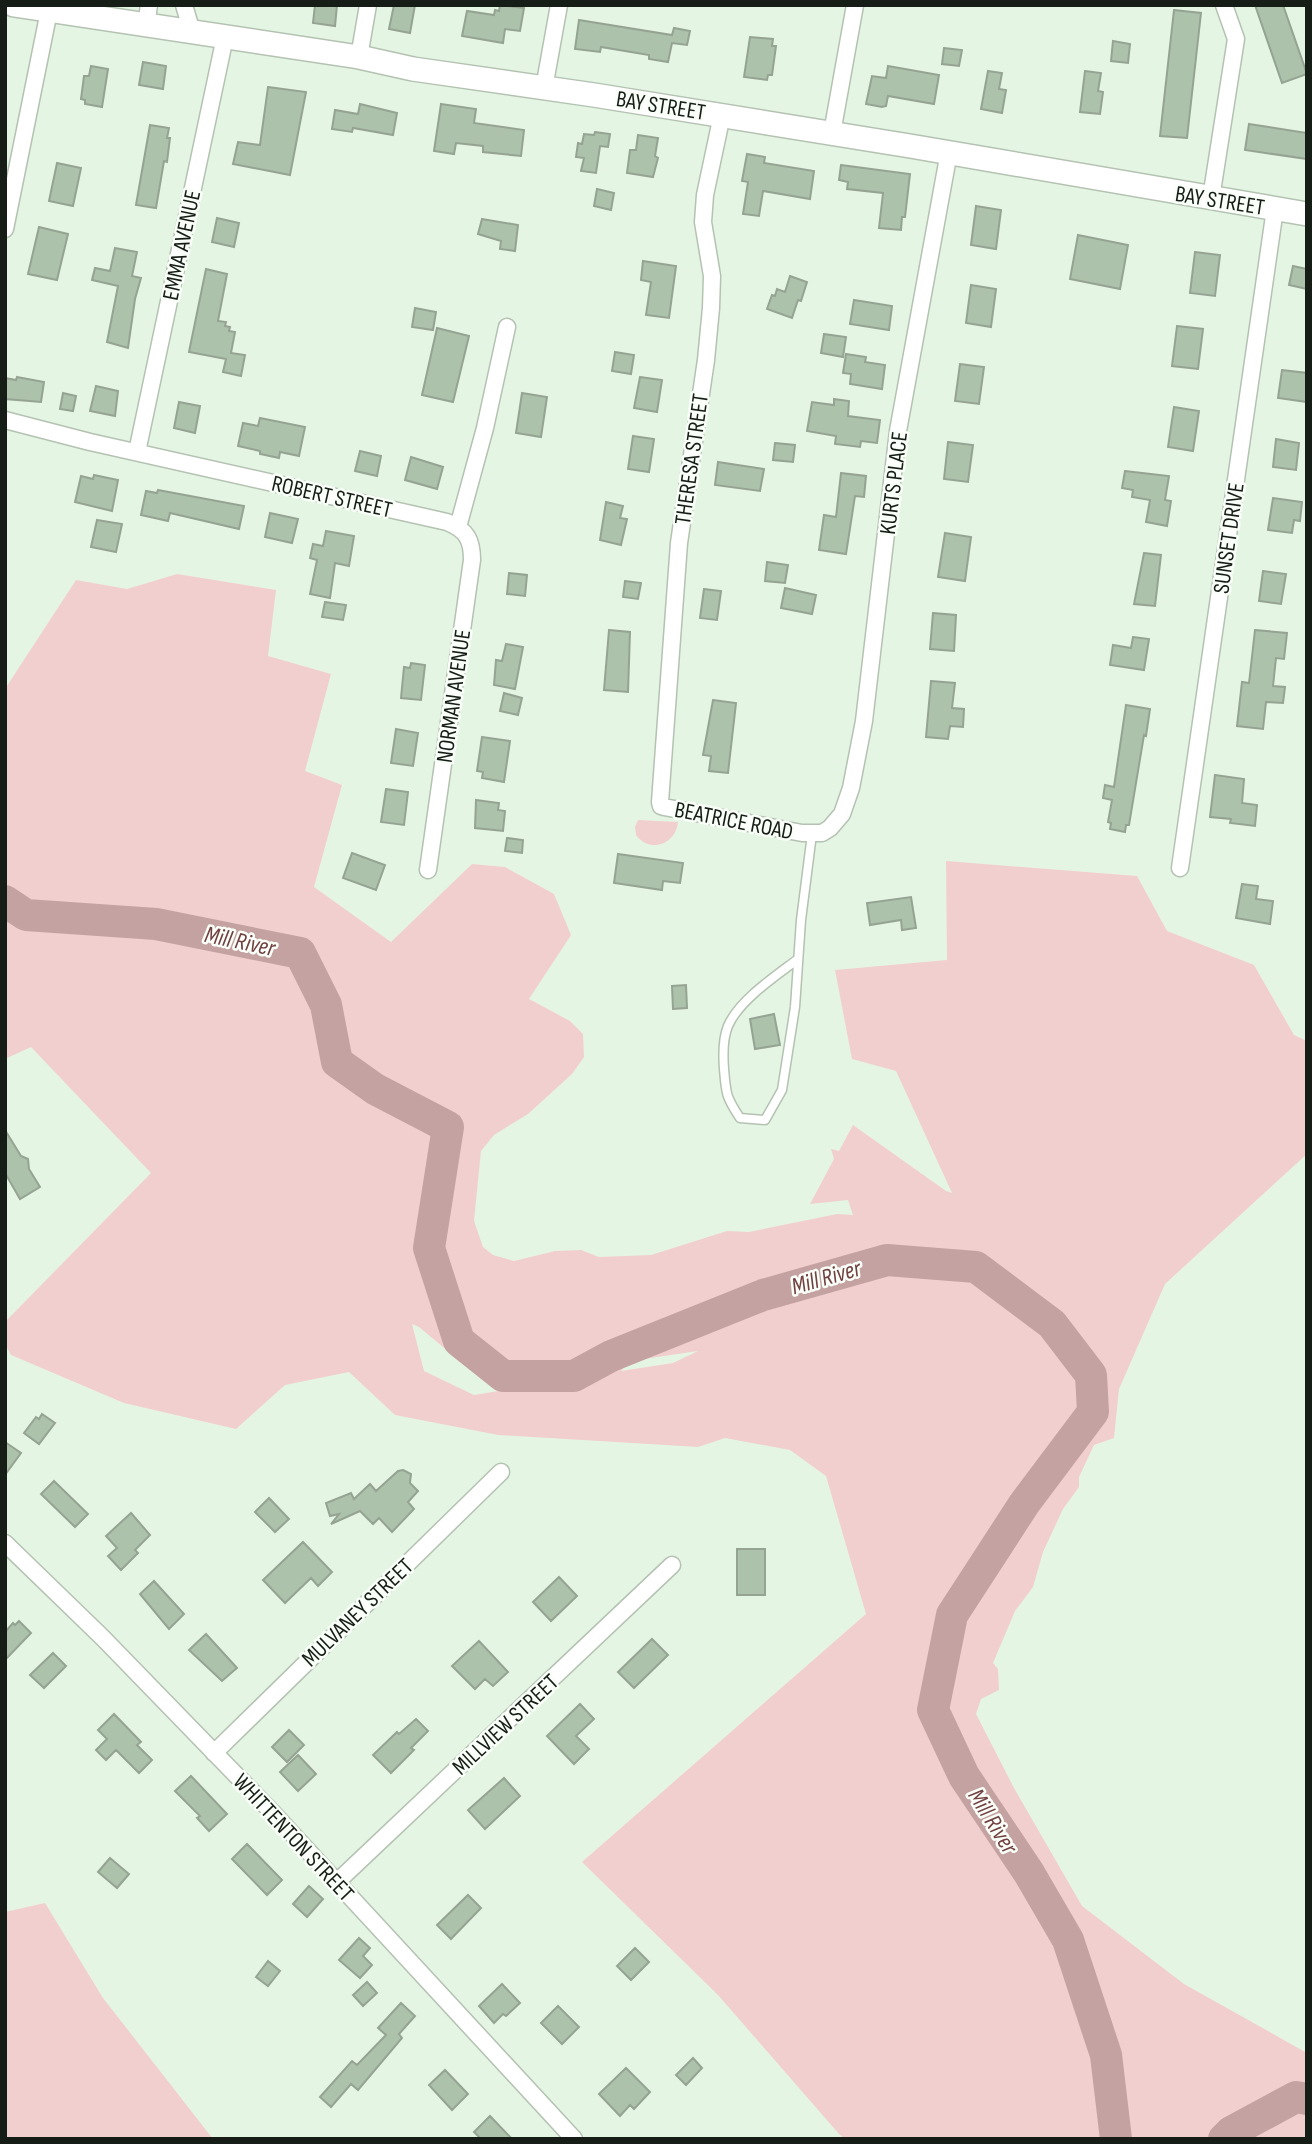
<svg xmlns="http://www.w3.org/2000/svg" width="1312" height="2144" font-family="'Sofia Sans Condensed',sans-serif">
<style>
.green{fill:#f2cfcf;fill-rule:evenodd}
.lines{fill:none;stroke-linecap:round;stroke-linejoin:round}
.river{stroke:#c4a2a1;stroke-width:32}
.building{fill:#acc2aa;stroke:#95a393;stroke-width:2}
.service-casing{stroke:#b4c2b2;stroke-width:11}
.minor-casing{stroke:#b4c2b2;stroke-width:19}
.secondary-casing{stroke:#b4c2b2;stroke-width:26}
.service{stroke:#fff;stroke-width:8}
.minor{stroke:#fff;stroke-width:16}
.secondary{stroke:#fff;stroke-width:23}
.labels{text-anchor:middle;stroke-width:5;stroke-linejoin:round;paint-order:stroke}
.street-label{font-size:23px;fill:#161c16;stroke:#f9fff8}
.water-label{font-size:24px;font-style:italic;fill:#734042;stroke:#f9fff8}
</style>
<rect width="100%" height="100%" fill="#e5f5e4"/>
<path class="green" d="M177,574l99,16 -8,66 63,18 -26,97 37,14 -28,102 77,55 81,-78 33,3 49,27 17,41 -42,64 41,22 13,13 1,23 -12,17 -44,40 -34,21 -13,16 -7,70 9,26 10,8 21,6 41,-10 26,-1 18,7 52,-2 76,-24 22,1 88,-18 16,1 -5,-15 -38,4 24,-45 -3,-10 8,2 14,-26 93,66 6,2 -56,-122 -44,-12 -17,-89 112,-10 -1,-99 191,15 30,55 87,34 40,70 13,6v113l-142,130 -46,105 -5,49 -20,7 -15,32v10l-16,22 -20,43 -10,35 -18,24 -22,52 5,6 1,21 -18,9 -5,15 38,74 68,118 102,78 123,69v86h-462l-6,-5 -121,-139 -136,-133 284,-248 -40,-138 -36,-26 -65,-12 -27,9 -200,-12 -103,-20 -46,-43 -64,13 -49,44 -112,-26 -113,-48 -6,-11v-22l146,-149 -120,-126 -26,12v-370l71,-109 51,9zM412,1324l7,3 42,35 27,3 51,19 -65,11 -50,-24zM698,1351l-25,12 -52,8 9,-10z
M638,820l40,2c-2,22 -28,32 -42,13l-1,-8z
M45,1903l58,95 110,141h-208v-227z"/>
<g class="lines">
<path class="river" d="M5,901l21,14 130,9 144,29 26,52 11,57 38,27 73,38 -19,121 30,93 44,35h71l37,-20 152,-61 124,-35 89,7 76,57 39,51 2,37 -69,92 -72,111 -19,95 31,66 65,97 39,67 38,115 10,84
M1224,2139l7,-7 65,-35 11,2"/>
</g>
<path class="building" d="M315,5h22l-2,21 -22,-3z
M394,5h21l-5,28 -21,-4z
M500,5l24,3 -4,23 -15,-2 -2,14 -41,-7 5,-25 27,4 1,-5 4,1z
M1255,5h28l24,69 -25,9z
M1174,10l27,3 -14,125 -27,-2z
M579,20l93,15 2,-7 16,3 -3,14 -15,-2 -4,19 -19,-3v-4l-48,-8 -1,5 -25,-3z
M750,37l23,2 -1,7h4l-4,29h-4l-1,5 -23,-3z
M1113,41l17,3 -2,19 -17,-2z
M944,48l18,2 -3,16 -17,-2z
M143,62l23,4 -3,23 -24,-4z
M91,66l17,3 -6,38 -17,-3v-4l-4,-1 3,-23h5z
M888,66l51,9 -5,29 -46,-8 -2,10 -4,1 -16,-3 6,-28 14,2z
M988,71l14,2 -3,16 7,1 -4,23 -21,-4z
M1085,71l16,2 -3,18 5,1 -3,22 -20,-2z
M268,87l38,5 -16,83 -57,-11 5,-22 22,3z
M360,104l37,9 -4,22 -40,-7 -1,4 -20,-3 3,-19 23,4z
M441,104l35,5 -2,14 50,7 -3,26 -38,-4v-6l-27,-3 -2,11 -20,-3z
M1249,124l58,9v26l-62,-9z
M150,125l19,3 -2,10h3l-3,24 -3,-1 -8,47 -20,-3z
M595,132l15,2 -2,13 -8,-1 -4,27 -15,-2 3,-13 -8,-1 2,-14 4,1 2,-10 10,1z
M638,135l20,3 -3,18 3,2 -5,19 -26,-4 3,-23h6z
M747,154l18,3 -1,6 50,8 -4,28 -47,-8 -4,25 -16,-2 5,-32 -6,-1z
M57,163l24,5 -8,38 -24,-5z
M841,165l69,9 -5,43h-3l-1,13 -22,-2 4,-35 -36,-4 1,-7 -9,-2z
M597,189l17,4 -3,17 -17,-4z
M976,206l25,4 -5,39 -25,-4z
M217,218l22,5 -5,24 -22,-5z
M482,219l36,6 -3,26 -15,-2 1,-8 -23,-7z
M39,227l29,7 -11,46 -29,-6z
M1078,235l50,10 -8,44 -50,-10z
M115,248l22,4 -5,24 9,2 -6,21 -7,49 -21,-6 11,-56 -26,-6 3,-12 15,3z
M1195,252l25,3 -5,41 -25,-3z
M643,261l33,5 -7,52 -23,-3 5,-33 -10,-2z
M1293,266l14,3v20l-18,-4z
M206,269l21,5 -9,47 8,1 -1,4 5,1 -1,4 6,1 -4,21 14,2 -4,21 -18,-4 3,-13 -37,-7z
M790,276l17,6 -6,19 -3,-1 -6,18 -25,-9 5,-14 3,1 2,-7 8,3z
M971,285l25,4 -5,38 -25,-4z
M854,300l38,6 -3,24 -39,-6z
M415,308l21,4 -3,18 -21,-3z
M1177,326l26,3 -5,40 -26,-3z
M437,328l32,8 -16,66 -31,-7z
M824,334l22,3 -3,20 -22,-4z
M615,352l19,3 -3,19 -19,-3z
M846,354l20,3 -1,5 20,3 -3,24 -32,-5 1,-10 -8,-1z
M960,364l24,3 -5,37 -24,-3z
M1282,370l25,3v29l-29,-4z
M17,377l27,5 -3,20 -36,-3v-21l11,2z
M640,377l22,3 -5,32 -23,-4z
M96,386l22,5 -3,25 -25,-5z
M63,393l13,3 -3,15 -13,-2z
M522,393l25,4 -6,40 -25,-4z
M834,399l15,2 -1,15 32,4 -3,23 -16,-2 -1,6 -25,-3 1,-8 -29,-5 5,-29 22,3z
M179,402l21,4 -5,27 -21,-5z
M1174,407l25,4 -6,40 -25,-4z
M260,418l45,9 -6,29 -19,-4 -1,6 -19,-4v-3l-22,-5 5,-23 15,3z
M633,436l21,3 -5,33 -21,-3z
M1276,439l23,4 -3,27 -23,-3z
M948,442l25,3 -5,37 -24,-3z
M775,443l20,2 -2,17 -20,-2z
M360,451l21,5 -4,20 -22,-5z
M411,457l32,10 -6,22 -32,-9z
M718,462l46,7 -4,22 -45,-6z
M1125,471l44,5 -4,24 6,1 -4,25 -21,-4 4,-22 -18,-3 1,-7 -11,-2z
M841,473l25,3 -2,21 -9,-1 -9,58 -27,-4 5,-35 12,2z
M94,475l24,5 -6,31 -37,-9 6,-26 12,3z
M158,490l86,16 -5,23 -69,-16 -2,8 -27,-6 5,-24 11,2z
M1273,498l29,4 -2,19 -6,-1 -2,13 -24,-3z
M606,502l17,4 -3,12 7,1 -6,26 -21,-5z
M270,513l28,6 -6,24 -27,-6z
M97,520l25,4 -6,28 -25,-5z
M326,531l28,5 -5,30 -14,-3 -5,35 -20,-4 7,-34 -7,-2 3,-14 10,2z
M945,533l26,4 -6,44 -27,-4z
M1144,553l17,2 -6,51 -21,-2z
M767,562l21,3 -3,18 -20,-2z
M1263,571l23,3 -5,30 -22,-3z
M509,573l18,2 -2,21 -18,-2z
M625,581l16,2 -3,16 -15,-2z
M785,588l31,7 -4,19 -31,-6z
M704,589l17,2 -4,29 -17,-2z
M325,602l21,3 -3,15 -21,-3z
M933,613l23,2 -2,36 -24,-2z
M609,630l21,2 -2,60 -24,-2z
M1255,630l32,3 -3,26 -8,-1 -3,28 12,1 -2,16 -17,-1 -3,27 -26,-3 5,-44 7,1z
M1133,637l16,2 -5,31 -34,-5 3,-20 18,3z
M506,644l17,3 -8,42 -21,-4 2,-25 6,1z
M411,663l14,2 -4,35 -20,-2 3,-31 6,1z
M931,681l24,2 -3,25 12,1 -1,18 -13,-1 -2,13 -22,-2z
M504,693l18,5 -4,17 -18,-4z
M713,700l23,3 -8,70 -19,-2 2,-15 -8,-1z
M1126,705l24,4 -4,27 -2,-1 -15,90h-3l-1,7 -15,-3 1,-6 -3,-1 4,-22 -9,-2 2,-13 9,2z
M396,729l22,4 -5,33 -22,-3z
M482,737l28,4 -6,41 -22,-4 1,-6 -6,-1z
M1215,775l29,4 -2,24 15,2 -2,21 -25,-3 1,-4 -21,-2z
M386,789l22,3 -4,33 -23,-3z
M476,800l23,3 -1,7 7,1 -2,20 -28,-3z
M507,838l16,2 -1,13 -17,-2z
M352,853l33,12 -9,25 -33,-12z
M618,854l65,9 -3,20 -17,-2 -1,9 -48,-7z
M1242,884l16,2 -2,13 17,2 -3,23 -34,-6z
M911,897l5,31 -14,2 -1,-10 -31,5 -3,-22z
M686,985l1,23 -14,1 -1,-23z
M774,1014l6,31 -25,4 -5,-30z
M5,1130l16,26 7,3 1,10 11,18 -20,12 -15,-26z
M42,1414l13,9 -16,21 -15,-11 12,-16 3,2z
M5,1442l16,11 -16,22z
M403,1470l8,4 -1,9 8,8 -10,11 6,7 -22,23 -13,-14 -6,6 -13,-13 -29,13 8,-10 -9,2 -4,-13 25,-10 3,6 16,-15 6,7 22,-20z
M54,1481l34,33 -13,13 -34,-33z
M269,1498l20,21 -14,13 -20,-20z
M131,1513l19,22 -15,15 3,3 -17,17 -13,-14 9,-8 -11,-12z
M303,1542l29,30 -14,14 -7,-8 -26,25 -22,-23z
M737,1549h28v46h-28z
M559,1577l18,19 -26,25 -18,-19z
M154,1581l30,33 -15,15 -29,-35z
M19,1621l12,12 -26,27v-28l8,-9 2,2z
M206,1634l31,34 -15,13 -33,-31z
M652,1639l16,16 -34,33 -16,-16z
M479,1641l29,31 -15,14 -8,-7 -10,10 -23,-23z
M53,1653l13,13 -22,22 -14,-13z
M580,1704l14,15 -18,17 13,13 -15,15 -27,-28z
M114,1714l27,28 -4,3 15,15 -13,13 -23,-23 -10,10 -10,-10 11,-11 -9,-9z
M416,1719l12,12 -17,17 3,2 -23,23 -18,-18 24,-23 2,2z
M289,1730l15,15 -17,17 -15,-15z
M298,1755l18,19 -18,17 -18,-19z
M191,1776l36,38 -18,17 -12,-13 3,-2 -25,-25z
M504,1778l16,18 -35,33 -17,-19z
M247,1844l35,36 -15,15 -35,-36z
M110,1858l19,16 -12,14 -19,-16z
M309,1886l14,13 -16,18 -14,-13z
M468,1895l13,13 -30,31 -14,-14z
M359,1938l11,10 -7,8 9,9 -12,13 -21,-18z
M635,1948l14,14 -18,18 -14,-14z
M268,1961l12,10 -12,15 -12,-9z
M367,1982l10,11 -14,13 -10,-11z
M502,1984l18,19 -14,13 -3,-2 -9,9 -15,-17z
M401,2003l14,13 -16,18 3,4 -44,52 -7,-6 -20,23 -11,-10 32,-36 5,4 29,-30 -8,-7z
M558,2006l21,21 -17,17 -21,-21z
M693,2058l9,10 -16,17 -10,-10z
M626,2068l24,24 -16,17 -4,-4 -10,11 -21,-22z
M445,2070l23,24 -16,16 -23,-25z
M490,2116l22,23h-31l-7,-7z"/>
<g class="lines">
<defs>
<path id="service" d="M798,959c-21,16 -59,41 -70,67 -5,12 -5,30 -4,43 2,25 2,28 16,49l25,2 17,-30 13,-83 6,-87 11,-86"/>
<path id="minor" d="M184,5l8,27
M146,26l3,-21
M359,57l9,-52
M544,88l15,-83
M722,115l-17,80 -2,27 9,54 -1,32 -5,52 -27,183 -19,259 1,4 3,1 138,26h20l8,-5 12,-14 9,-26 13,-67 34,-290 51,-279
M832,133l23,-128
M1211,198l25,-159 -12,-34
M5,229l44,-218
M5,420l85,22 357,80c20,8 25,18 25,38l-44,310
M137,452l88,-415
M458,527l27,-99 22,-101
M1180,868l95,-659
M5,1543l98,95 169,174 302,327
M214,1753l287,-281
M337,1882l335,-317"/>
<path id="secondary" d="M14,5l345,52 54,12 181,26 316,51 397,68"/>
</defs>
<use href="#service" class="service-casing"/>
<use href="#minor" class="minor-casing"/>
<use href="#secondary" class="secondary-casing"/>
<use href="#service" class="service"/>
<use href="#minor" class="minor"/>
<use href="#secondary" class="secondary"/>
</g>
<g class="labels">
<g class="street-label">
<text transform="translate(661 105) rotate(9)" y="8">BAY STREET</text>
<text transform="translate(1220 200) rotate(9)" y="8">BAY STREET</text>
<text transform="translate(181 245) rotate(-78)" y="8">EMMA AVENUE</text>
<text transform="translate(691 459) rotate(-82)" y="8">THERESA STREET</text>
<text transform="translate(893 483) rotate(-83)" y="8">KURTS PLACE</text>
<text transform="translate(332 496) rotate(13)" y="8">ROBERT STREET</text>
<text transform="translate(1228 538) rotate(-82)" y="8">SUNSET DRIVE</text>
<text transform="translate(453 696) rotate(-82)" y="8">NORMAN AVENUE</text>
<text transform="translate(734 820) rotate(11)" y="8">BEATRICE ROAD</text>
<text transform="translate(357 1612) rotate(-44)" y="8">MULVANEY STREET</text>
<text transform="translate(505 1724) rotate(-43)" y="8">MILLVIEW STREET</text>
<text transform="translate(294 1837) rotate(47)" y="8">WHITTENTON STREET</text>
</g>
<g class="water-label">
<text transform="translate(240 941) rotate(12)" y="8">Mill River</text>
<text transform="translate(826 1277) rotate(-16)" y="8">Mill River</text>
<text transform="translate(993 1821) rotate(58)" y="8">Mill River</text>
</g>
</g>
<rect width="1312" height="2144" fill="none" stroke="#161c16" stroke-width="14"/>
</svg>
